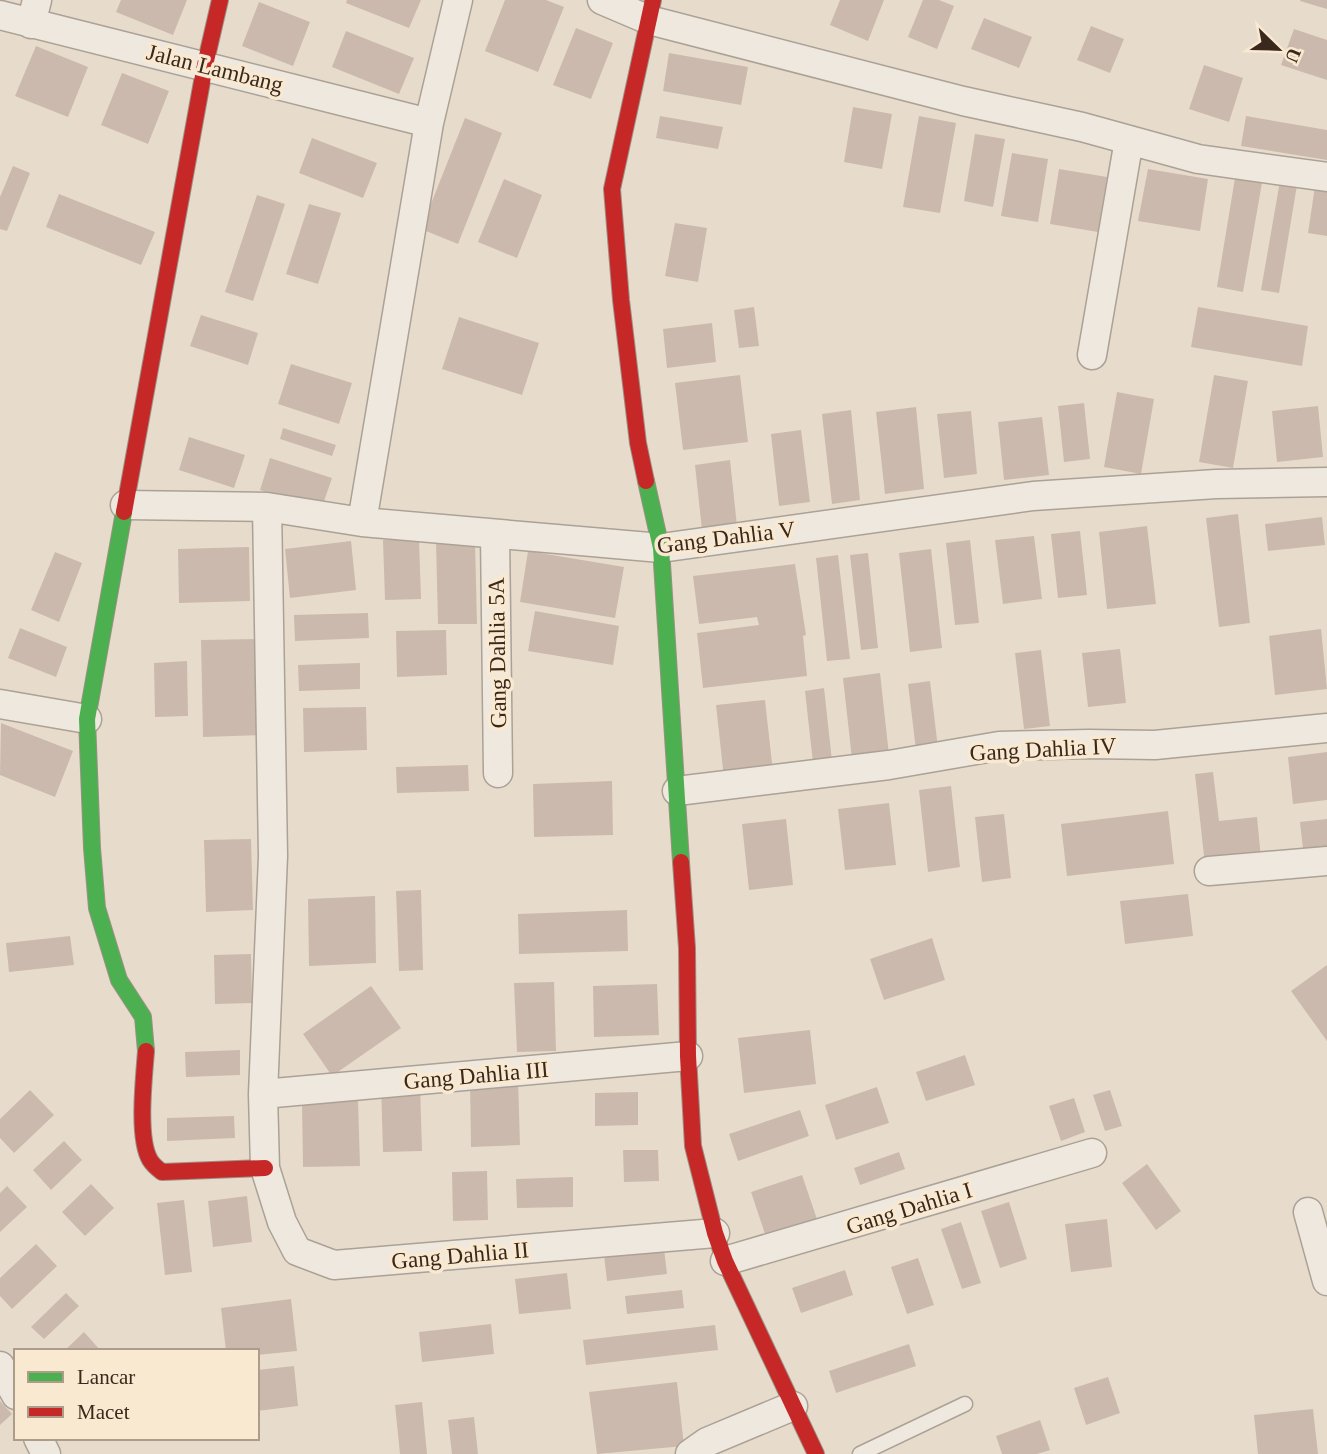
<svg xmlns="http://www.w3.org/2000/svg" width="1327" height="1454" font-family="Georgia,serif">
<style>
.building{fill:#cbb9ad}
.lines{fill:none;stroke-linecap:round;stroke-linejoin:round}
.lane-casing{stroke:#aca195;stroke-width:17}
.street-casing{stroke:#aca195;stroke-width:31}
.fast-casing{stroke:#9c9185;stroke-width:18}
.jam-casing{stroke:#9c9185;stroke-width:18}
.lane{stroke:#eee8df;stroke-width:14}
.street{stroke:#eee8df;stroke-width:28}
.fast{stroke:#4caf50;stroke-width:16}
.jam{stroke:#c62828;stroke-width:16}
.labels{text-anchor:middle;stroke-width:7;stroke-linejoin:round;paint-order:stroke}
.street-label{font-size:23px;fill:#3b281c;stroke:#f9e9d1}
</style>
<rect width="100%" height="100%" fill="#e7dccc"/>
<path class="building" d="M121,0h66l-14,35 -57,-23z
M347,0h74l-12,28 -63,-25z
M505,0h41l18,7 -26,65 -53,-21z
M840,0h44l-16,41 -38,-16z
M923,0h16l15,6 -17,43 -29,-12z
M1327,0v9l-27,-8v-1z
M259,2l51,20 -17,44 -51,-20z
M984,18l48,19 -13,31 -48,-19z
M1091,26l33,13 -14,34 -33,-13z
M576,28l37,15 -22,56 -38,-14z
M1294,29l33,11v40l-46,-15z
M346,31l68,27 -15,36 -67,-27z
M36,46l52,21 -20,50 -53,-21z
M669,53l79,14 -7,38 -78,-14z
M1204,65l39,13 -14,44 -40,-13z
M122,73l47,18 -21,53 -47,-19z
M853,107l39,7 -10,55 -38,-7z
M660,116l63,11 -5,22 -62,-11z
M919,116l37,7 -16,90 -37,-6z
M1246,116l81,14v30l-86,-14z
M465,118l37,15 -44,111 -37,-15z
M975,134l30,5 -12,68 -29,-6z
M312,138l65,25 -14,35 -64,-25z
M1012,153l36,6 -10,63 -37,-6z
M13,166l17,7 -23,58 -7,-2v-32z
M1059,169l48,8 -9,55 -48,-8z
M1148,169l60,10 -8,52 -62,-10z
M1236,172l27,5 -20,115 -26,-5z
M504,179l38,16 -25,63 -39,-16z
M1280,181l17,4 -18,108 -18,-3z
M1315,186l12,2v48l-19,-3z
M59,194l96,38 -14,33 -95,-38z
M257,195l28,9 -32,97 -28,-9z
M309,204l32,9 -23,71 -32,-10z
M675,223l32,5 -9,54 -33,-6z
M754,307l5,39 -20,2 -5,-38z
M1198,307l110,19 -6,40 -111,-19z
M201,315l57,18 -10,32 -58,-19z
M459,317l80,26 -17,52 -80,-26z
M712,323l4,39 -49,6 -4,-39z
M291,364l61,19 -13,41 -61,-20z
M740,375l8,67 -65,8 -8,-67z
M1214,375l34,6 -15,87 -34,-6z
M1117,392l37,7 -13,75 -37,-7z
M1084,403l6,56 -26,3 -6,-56z
M1318,406l5,51 -46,5 -5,-51z
M916,407l8,82 -39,5 -9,-82z
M851,410l9,90 -28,4 -10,-90z
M971,411l6,63 -33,4 -7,-64z
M1042,417l7,58 -45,5 -6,-58z
M283,428l53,17 -4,11 -52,-17z
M801,430l9,72 -31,4 -8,-72z
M189,437l56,18 -11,33 -55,-18z
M270,458l62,20 -11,32 -61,-20z
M730,460l7,66 -35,4 -7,-65z
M1238,514l12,109 -31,4 -13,-109z
M1322,517l3,28 -57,6 -3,-27z
M1147,526l9,78 -49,5 -8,-77z
M1080,531l7,64 -29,3 -7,-64z
M1034,536l8,63 -39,5 -8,-64z
M419,539l2,60 -36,1 -2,-60z
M970,540l9,83 -24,2 -9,-82z
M351,541l5,49 -66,8 -5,-49z
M475,541l2,83h-39l-2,-82z
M249,547l1,54 -71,2 -1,-54z
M931,549l11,99 -32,4 -11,-99z
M528,551l96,16 -9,51 -95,-16z
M55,552l27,11 -23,59 -28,-12z
M868,553l10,95 -17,2 -11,-95z
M838,555l12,104 -23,2 -11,-103z
M795,564l11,71 -3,1 4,40 -104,12 -6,-55 62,-8 -2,-8 -58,7 -6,-48z
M535,611l84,15 -6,39 -85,-14z
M368,613l1,25 -74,3 -1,-26z
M20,628l47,19 -11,30 -48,-19z
M1321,629l6,60 -52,6 -6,-59z
M446,630l1,45 -50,2 -1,-46z
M260,639l2,96 -59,2 -2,-97z
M1120,649l6,54 -38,4 -6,-54z
M1041,650l9,76 -26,3 -9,-76z
M187,661l1,55 -33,1 -1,-54z
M360,663v26l-61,2 -1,-26z
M880,673l9,82 -37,4 -9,-81z
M930,681l8,67 -22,2 -8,-66z
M824,688l8,73 -19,2 -8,-72z
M765,700l8,72 -49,6 -8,-73z
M366,707l1,43 -63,2 -1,-44z
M1,723l72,28 -18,46 -55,-22z
M1327,752v48l-34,4 -5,-47z
M468,765l1,26 -72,2 -1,-26z
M1213,772l6,49 38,-4 4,41 -56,7 -10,-91z
M612,781l1,54 -79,2 -1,-53z
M951,786l9,81 -32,5 -9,-82z
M889,803l7,62 -51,5 -7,-61z
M1168,811l6,53 -107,12 -6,-52z
M1004,814l7,64 -29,4 -7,-65z
M786,819l7,66 -44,5 -7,-66z
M1327,819v27l-24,3 -3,-27z
M251,839l2,71 -47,2 -2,-72z
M421,890l2,80 -24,1 -3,-80z
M1188,894l5,42 -68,8 -5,-43z
M375,896l1,67 -67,3 -1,-67z
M627,910l1,41 -109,3 -1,-40z
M70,936l4,29 -65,7 -3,-29z
M932,938l13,42 -61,20 -14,-41z
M251,954l1,49 -37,1 -1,-49z
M1327,965v76l-36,-50z
M554,982l2,69 -39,1 -3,-69z
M657,984l2,51 -65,2 -1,-51z
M371,986l30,42 -69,48 -29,-42z
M810,1030l6,54 -72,9 -6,-55z
M240,1050v25l-54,2 -1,-25z
M965,1055l10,30 -49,16 -10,-29z
M518,1079l2,66 -49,2 -1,-67z
M420,1084l2,67 -39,1 -2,-67z
M877,1087l12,36 -53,17 -11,-35z
M30,1090l24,25 -40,38 -14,-15v-19z
M1110,1090l12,36 -17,5 -12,-36z
M638,1092v33l-43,1v-33z
M1074,1098l11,34 -24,9 -12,-35z
M358,1100l2,66 -57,1 -1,-65z
M800,1110l9,26 -71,25 -9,-27z
M234,1116l1,22 -68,3v-23z
M64,1141l18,19 -31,30 -18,-20z
M623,1150h35l1,31 -35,1z
M899,1152l6,17 -45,16 -6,-17z
M1147,1164l34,47 -25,19 -34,-47z
M487,1171l1,49 -35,1 -1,-49z
M802,1175l18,53 -51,18 -18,-54z
M573,1177v30l-56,1 -1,-29z
M91,1184l23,24 -29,28 -23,-24z
M7,1186l20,21 -27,25v-39z
M247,1196l5,46 -39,5 -5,-46z
M184,1200l8,72 -27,3 -8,-72z
M1009,1202l18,57 -27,9 -19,-57z
M1107,1219l5,48 -41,5 -6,-48z
M961,1222l20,61 -19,6 -21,-60z
M36,1244l21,22 -45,43 -12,-13v-18z
M664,1249l3,25 -60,7 -3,-26z
M918,1258l16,47 -27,9 -16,-47z
M845,1270l8,25 -52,18 -9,-25z
M567,1273l4,36 -52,5 -4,-35z
M682,1290l2,18 -57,6 -2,-18z
M66,1293l13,13 -35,33 -13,-12z
M291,1299l6,52 -40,4v-4h-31l-5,-43z
M491,1324l3,30 -72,8 -3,-30z
M715,1325l3,25 -132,15 -3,-25z
M84,1332l17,19h-37z
M909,1344l7,22 -80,27 -7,-22z
M294,1366l4,40 -41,5v-41z
M1108,1377l12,36 -34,12 -12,-37z
M677,1382l7,64 -87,8 -8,-62z
M0,1401l12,13 -12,11z
M422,1402l5,52h-27l-5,-49z
M1313,1409l5,45h-60l-4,-39z
M474,1417l4,37h-26l-4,-34z
M1040,1420l10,30 -13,4h-35l-6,-18z"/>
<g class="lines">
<defs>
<path id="lane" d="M860,1454l105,-50"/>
<path id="street" d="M602,0l47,20 314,81 119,26 116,32 129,18
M0,15l429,108
M31,24l6,-24
M1092,355l37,-215
M125,505l142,2 95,15 299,26 372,-52 183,-12 111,-2
M267,507l6,349 -10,238 2,74 17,54 15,29 37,14 381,-32
M362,522l67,-399 29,-123
M495,534l3,239
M0,704l87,15
M677,791l212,-26 110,-19 90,-2 66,1 172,-17
M1209,871l118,-10
M263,1094l425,-38
M1308,1212l19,69
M725,1261l367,-108
M0,1366l16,29
M38,1438l8,16
M690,1454l17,-12 86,-36"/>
<path id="fast" d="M646,481l15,67 20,314
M124,512l-37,207 5,129 5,60 22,72 24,37 3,34"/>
<path id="jam" d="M646,481l-8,-38 -17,-143 -9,-111 41,-189
M124,512l81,-447 15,-65
M681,862l6,86 1,108 5,90 22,87 10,28 91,193
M146,1051c-2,27 -9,87 4,109 3,5 8,9 12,12l103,-4"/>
</defs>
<use href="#lane" class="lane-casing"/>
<use href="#street" class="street-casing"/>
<use href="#fast" class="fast-casing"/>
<use href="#jam" class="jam-casing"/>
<use href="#lane" class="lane"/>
<use href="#street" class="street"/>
<use href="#fast" class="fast"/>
<use href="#jam" class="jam"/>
</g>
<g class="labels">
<g class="street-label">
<text transform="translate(215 68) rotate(14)" y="8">Jalan Lambang</text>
<text transform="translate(726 537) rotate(-7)" y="8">Gang Dahlia V</text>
<text transform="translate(497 653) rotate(-91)" y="8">Gang Dahlia 5A</text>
<text transform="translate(1043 749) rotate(-3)" y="8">Gang Dahlia IV</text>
<text transform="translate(476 1075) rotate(-5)" y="8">Gang Dahlia III</text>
<text transform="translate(909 1208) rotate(-17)" y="8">Gang Dahlia I</text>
<text transform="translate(460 1255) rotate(-5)" y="8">Gang Dahlia II</text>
</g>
</g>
<rect x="14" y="1349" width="245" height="91" fill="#f9e9d1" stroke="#ad9c89" stroke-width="2"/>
<rect x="28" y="1372" width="35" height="10" fill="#4caf50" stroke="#ad9c89" stroke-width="2"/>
<text x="77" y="1384" font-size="21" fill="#3b281c">Lancar</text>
<rect x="28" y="1407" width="35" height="10" fill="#c62828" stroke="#ad9c89" stroke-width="2"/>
<text x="77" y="1419" font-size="21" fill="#3b281c">Macet</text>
<g transform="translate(1278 49) rotate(113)" stroke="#f9e9d1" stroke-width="5" paint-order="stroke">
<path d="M0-5L12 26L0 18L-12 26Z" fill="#3b281c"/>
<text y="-10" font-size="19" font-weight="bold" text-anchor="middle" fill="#3b281c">U</text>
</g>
</svg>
